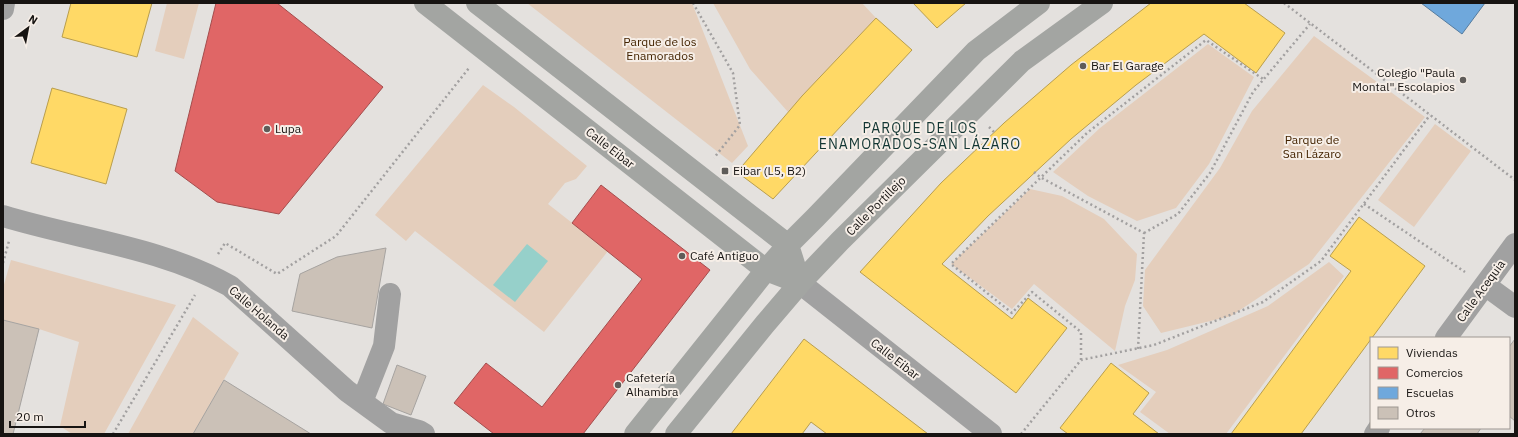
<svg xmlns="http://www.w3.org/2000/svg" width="1518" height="437" font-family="'IBM Plex Sans',sans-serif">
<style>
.green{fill:#e4cebc}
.water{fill:#96d0ca}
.homes{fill:#ffd966;stroke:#b99e4d}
.shops{fill:#e06666;stroke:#a44d4d}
.schools{fill:#6fa8dc;stroke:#557c9f}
.building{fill:#cbc1b7;stroke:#a6a3a0}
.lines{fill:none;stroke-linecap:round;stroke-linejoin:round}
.path{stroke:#a2a0a0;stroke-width:2.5;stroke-dasharray:2 3;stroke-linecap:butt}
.minor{stroke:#a1a1a1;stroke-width:22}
.major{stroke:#a3a5a2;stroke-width:22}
.poi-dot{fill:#5f5c59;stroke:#f6eee7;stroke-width:1.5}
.labels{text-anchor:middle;stroke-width:4;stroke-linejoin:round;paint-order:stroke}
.park-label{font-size:12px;fill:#432300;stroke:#f6eee7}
.poi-label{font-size:12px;fill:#171412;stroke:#f6eee7;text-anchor:start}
.street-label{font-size:12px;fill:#171412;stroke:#f6eee7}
.quarter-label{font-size:14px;letter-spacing:1px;fill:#133633;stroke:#f6eee7}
</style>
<rect width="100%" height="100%" fill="#e4e1de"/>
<path class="green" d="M167,3h32l-15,56 -29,-8z
M527,3h165l56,143 -16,17z
M713,3h149l14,15 -88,94 -38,-43z
M1314,36l111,81 -116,147 -78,52 -70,17 -18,-27 2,-36 75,-102 32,-57z
M1208,44l46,33 -45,87 -33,44 -39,13 -49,-25 -35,-24 47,-44z
M483,85l31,22 73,59 -11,13 -11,4 -17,21 60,47 -64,81 -129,-101 -9,10 -31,-26z
M1435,124l36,27 -57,76 -36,-27z
M1030,189l32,7 42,23 33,35 -2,26 -10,26 -10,45 -81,-67 -22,25 -61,-45z
M11,260l165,45 -72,129h-32l-12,-8 19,-84 -40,-13 -36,-9v-32z
M1329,262l15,14 -118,158h-56l-30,-22 16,-20 -38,-27 49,-15 101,-44z
M193,317l46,36 -46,81h-65z"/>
<path class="water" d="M527,244l21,17 -33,41 -22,-17z"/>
<path class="homes" d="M71,3h81l-15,54 -75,-20z
M913,3h53l-29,25z
M1151,3h93l41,30 -29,40 -52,-39 -68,51 -65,54 -83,77 -46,48 70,55 16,-21 39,30 -51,65 -156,-121 81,-89 63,-60 67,-58z
M876,18l36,32 -139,149 -36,-27 65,-76z
M52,88l75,21 -21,75 -75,-21z
M1359,217l66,49 -124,168h-70l120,-163 -21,-15z
M804,339l124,95h-101l-16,-12 -9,12h-71z
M1111,363l38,30 -16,21 26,20h-91l-8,-6z"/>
<path class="shops" d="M216,3h61l106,84 -104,127 -62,-12 -42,-31z
M601,185l109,85 -127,164h-89l-40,-31 32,-40 56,44 100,-128 -70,-56z"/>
<path class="schools" d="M1421,3h64l-23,31z"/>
<path class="building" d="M386,248l-14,80 -80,-17 8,-37 37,-17z
M3,320l36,9 -26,105h-10z
M1515,339v82l-6,-5v-69z
M397,365l29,11 -15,39 -28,-11z
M224,380l87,54h-118z
M1425,428h56l-4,6h-57z"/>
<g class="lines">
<path class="path" d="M693,3l40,70 7,52 -26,33
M1284,3l231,177
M989,127l5,5
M1034,172l6,5 104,56 -6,116
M1364,204l101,68
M1144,233l34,-19 32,-41 43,-81 57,-68
M218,254l7,-11 52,31 59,-38 133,-168
M3,263l6,-22
M1081,360v-28l-49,-40 -20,21 -61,-49 136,-131 119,-93 57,39
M113,434l82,-139
M1021,434l60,-74 73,-15 109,-43 58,-41 109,-146"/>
<path class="minor" d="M3,9l1,-6
M3,216c75,23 157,31 227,70l117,105 44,32 28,8 5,3
M800,283l191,151
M1485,285l30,22
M1446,338l69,-94
M362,402l22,-56 6,-52
M1375,434l4,-6"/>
<path class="major" d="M425,3l341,267 34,13
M477,3l311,242 12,38
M635,434l131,-164 22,-25 27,-27 161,-167 63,-48
M676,434l89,-110 35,-41 40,-42 182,-180 80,-58"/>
</g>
<g class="poi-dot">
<circle cx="1083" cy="66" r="4"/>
<circle cx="1463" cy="80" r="4"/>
<circle cx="267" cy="129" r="4"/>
<rect x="721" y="167" width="8" height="8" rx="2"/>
<circle cx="682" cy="256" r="4"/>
<circle cx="618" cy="385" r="4"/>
</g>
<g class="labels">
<g class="park-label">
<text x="660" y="46">Parque de los<tspan x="660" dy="14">Enamorados</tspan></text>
<text x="1312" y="144">Parque de<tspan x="1312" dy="14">San Lázaro</tspan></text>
</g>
<g class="poi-label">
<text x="1091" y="70">Bar El Garage</text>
<text x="1455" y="77" text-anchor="end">Colegio "Paula<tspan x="1455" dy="14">Montal" Escolapios</tspan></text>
<text x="275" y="133">Lupa</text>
<text x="733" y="175">Eibar (L5, B2)</text>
<text x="690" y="260">Café Antiguo</text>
<text x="626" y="382">Cafetería<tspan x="626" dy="14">Alhambra</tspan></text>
</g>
<g class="street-label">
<text transform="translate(610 148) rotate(38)" y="4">Calle Eibar</text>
<text transform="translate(876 206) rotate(-45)" y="4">Calle Portillejo</text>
<text transform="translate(1481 291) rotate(-54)" y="4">Calle Acequia</text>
<text transform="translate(259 313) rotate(41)" y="4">Calle Holanda</text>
<text transform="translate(895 359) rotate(38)" y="4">Calle Eibar</text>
</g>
<g class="quarter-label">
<text x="920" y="133">PARQUE DE LOS<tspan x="920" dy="16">ENAMORADOS-SAN LÁZARO</tspan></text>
</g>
</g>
<rect width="1518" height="437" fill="none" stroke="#171412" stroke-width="8"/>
<rect x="1370" y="337" width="140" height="92" fill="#f6eee7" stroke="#9d9792"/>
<rect x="1378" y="347" width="20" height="12" fill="#ffd966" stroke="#9d9792"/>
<text x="1406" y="357" font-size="12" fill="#171412">Viviendas</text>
<rect x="1378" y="367" width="20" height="12" fill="#e06666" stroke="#9d9792"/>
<text x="1406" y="377" font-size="12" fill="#171412">Comercios</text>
<rect x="1378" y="387" width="20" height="12" fill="#6fa8dc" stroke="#9d9792"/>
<text x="1406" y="397" font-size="12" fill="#171412">Escuelas</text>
<rect x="1378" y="407" width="20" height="12" fill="#cbc1b7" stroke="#9d9792"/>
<text x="1406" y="417" font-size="12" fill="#171412">Otros</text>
<g transform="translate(28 28) rotate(32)" stroke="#f6eee7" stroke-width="3" paint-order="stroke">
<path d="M0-3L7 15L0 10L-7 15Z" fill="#171412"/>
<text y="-6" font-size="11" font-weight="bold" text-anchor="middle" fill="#171412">N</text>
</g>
<path d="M10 421v6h75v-6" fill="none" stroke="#171412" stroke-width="2"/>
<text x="16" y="421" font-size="12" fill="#171412" stroke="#f6eee7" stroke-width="3" paint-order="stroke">20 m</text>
</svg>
